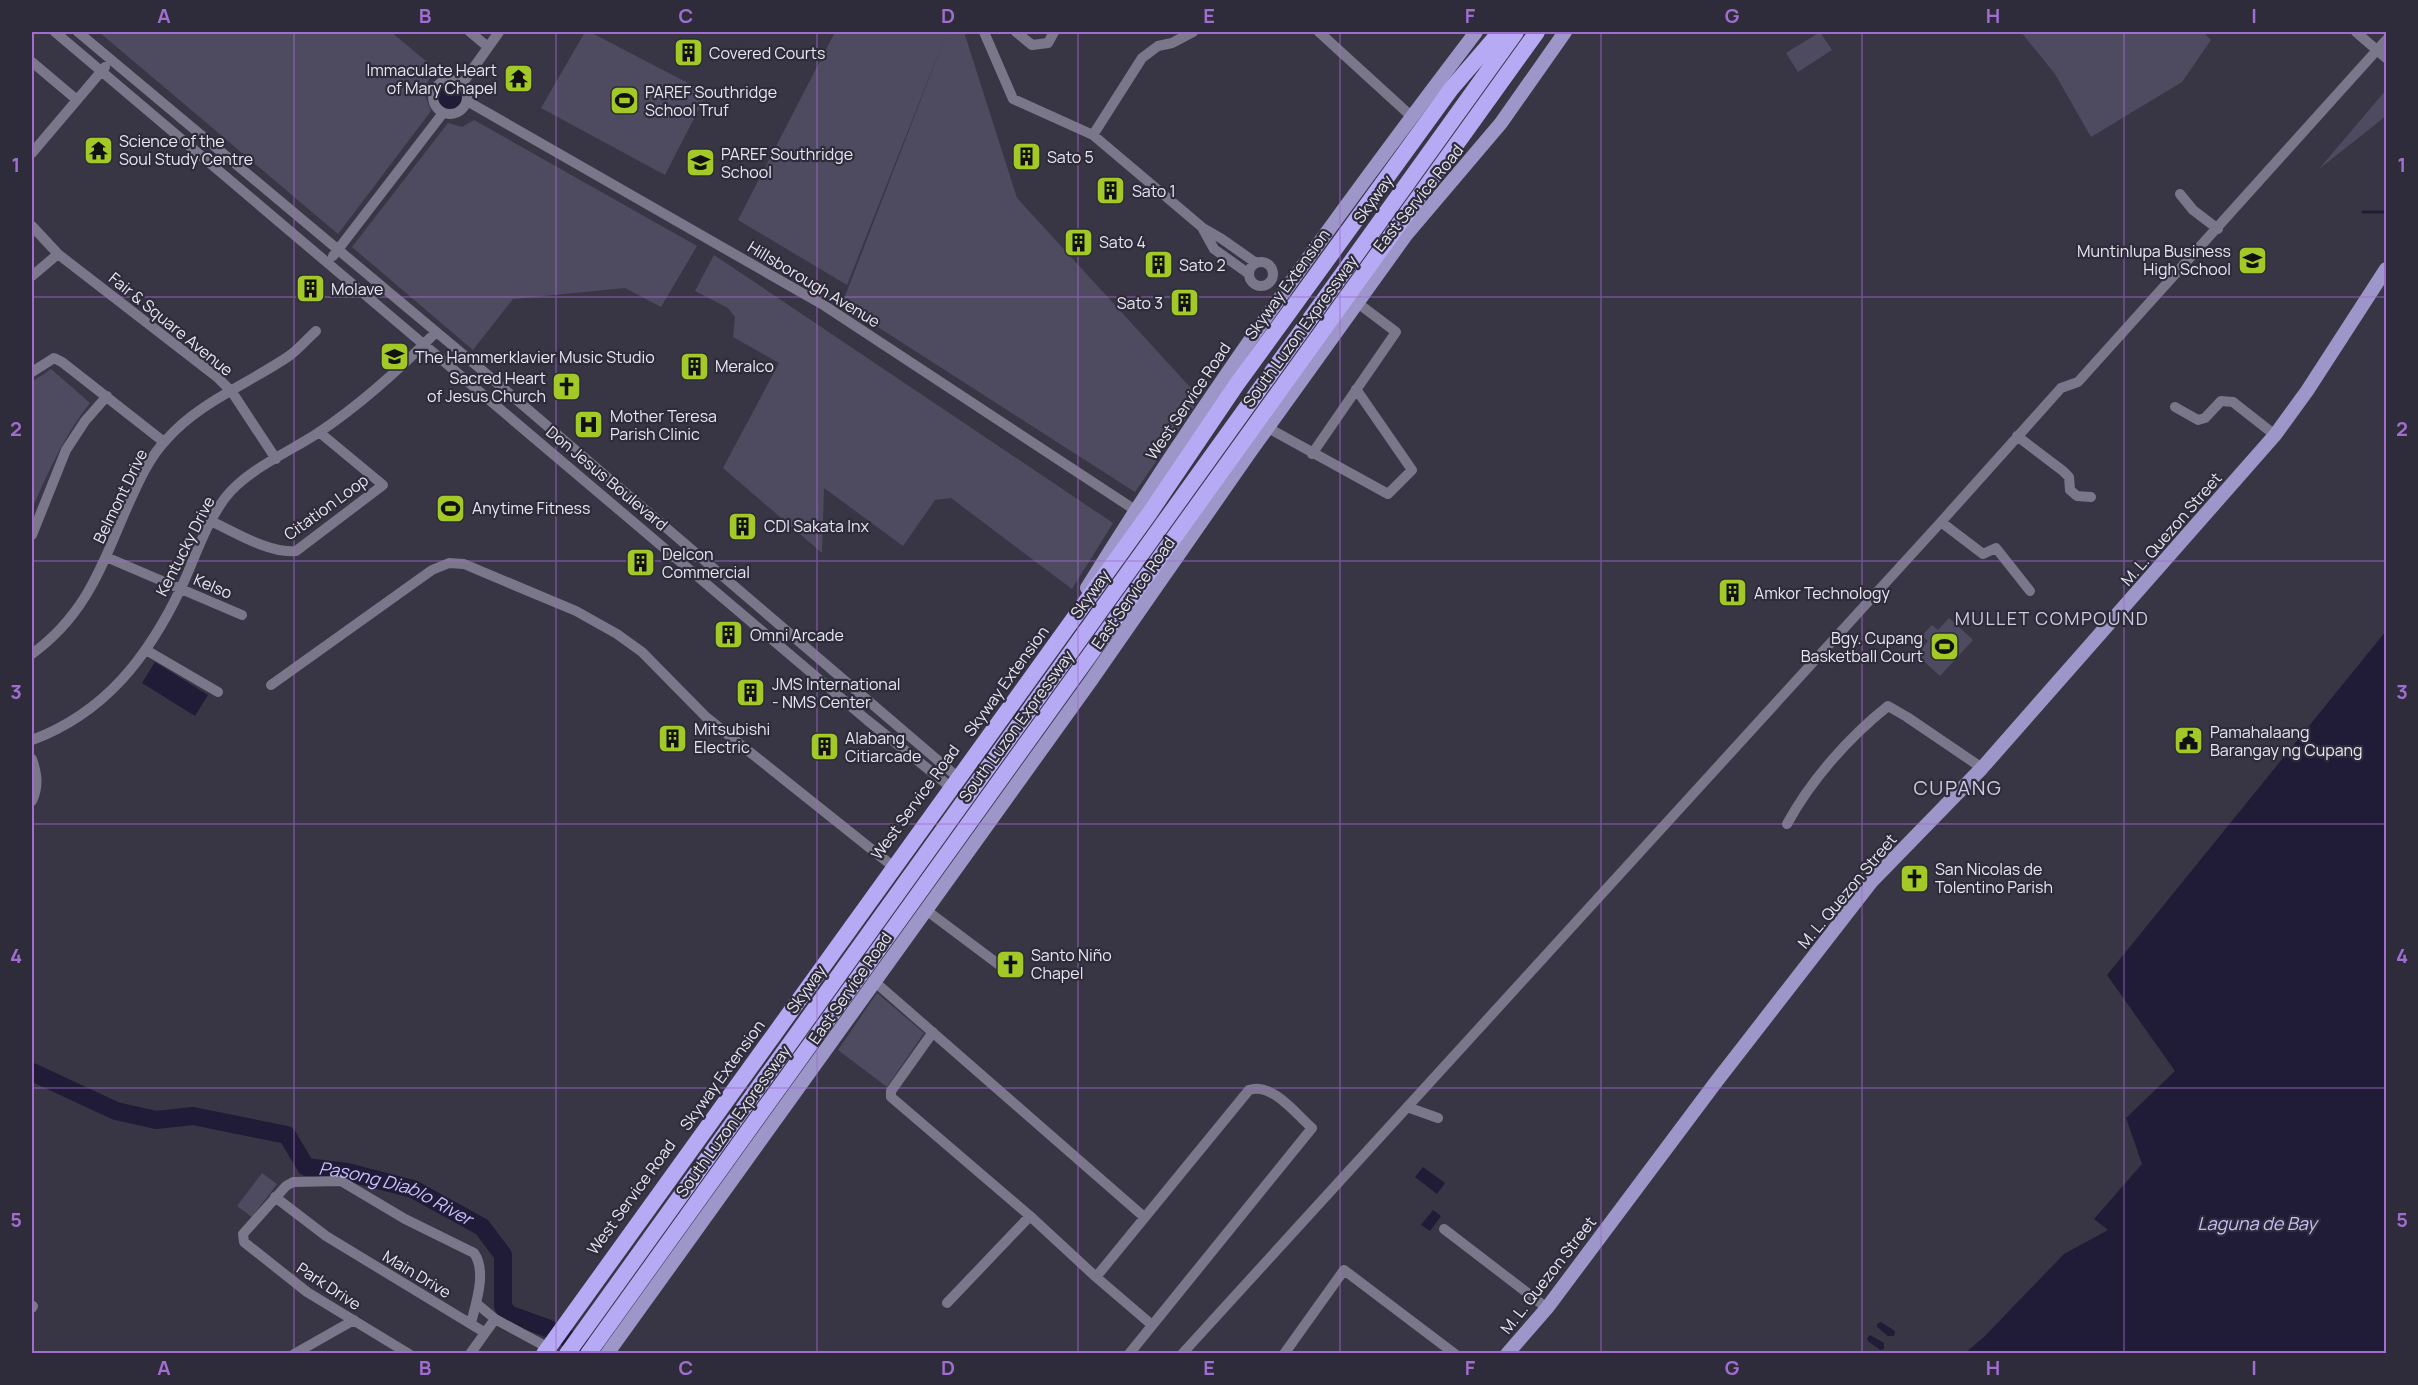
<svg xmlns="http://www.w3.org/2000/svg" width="2418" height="1385" font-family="Manrope,sans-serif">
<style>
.green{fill:#4e4b61}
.water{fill:#201b37}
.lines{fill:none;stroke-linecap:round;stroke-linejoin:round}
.stream{stroke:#201b37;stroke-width:3}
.river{stroke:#201b37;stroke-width:18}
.minor{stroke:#797789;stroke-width:10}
.major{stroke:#9d96c9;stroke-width:14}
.highway{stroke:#b5aaf3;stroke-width:16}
.grid{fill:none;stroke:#a16dd0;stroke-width:1.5;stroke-opacity:0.55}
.labels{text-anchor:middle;stroke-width:4.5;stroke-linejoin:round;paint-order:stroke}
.poi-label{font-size:16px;fill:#e7e6f0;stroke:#2e2c3b;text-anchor:start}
.street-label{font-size:16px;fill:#e7e6f0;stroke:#2e2c3b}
.neighbourhood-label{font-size:18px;letter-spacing:1.5px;fill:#cdcbdf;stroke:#2e2c3b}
.water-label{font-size:18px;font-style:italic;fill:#c7bffa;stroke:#2e2c3b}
.quarter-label{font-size:20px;letter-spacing:1.5px;fill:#cdcbdf;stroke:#2e2c3b}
.neatline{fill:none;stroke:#a16dd0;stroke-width:2}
.grid-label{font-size:20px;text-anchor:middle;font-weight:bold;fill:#a16dd0}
</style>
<rect width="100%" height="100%" fill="#383645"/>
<path class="green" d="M99,32h292l47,39 -9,8 -5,14 7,18 -93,123z
M585,32h5l117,61 -42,82 -124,-67z
M835,32h129l53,166 183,200 -65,94 -293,-188 105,-272 -100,253 -109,-65z
M1820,32l12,18 -34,22 -12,-19z
M2021,32h182l8,8 -29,42 -91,55 -36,-63z
M2386,90v26l-67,53z
M474,120l223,126 -36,61 -36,-19 -112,11 -40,51 -121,-103 96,-124 14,4z
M714,255l399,268 -41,66 -121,-91 -16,2 -32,46 -79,-58 -2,65 -99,-85 56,-105 -46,-26 2,-20 -7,-9 -33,-17z
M51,369l39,34c-25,31 -42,69 -58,106v-127z
M1949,618l24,22 -33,36 -24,-22 12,-13 -6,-5 10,-11 6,5z
M877,993l47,40 -37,54 -49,-37z
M262,1173l15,11 -25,33 -15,-11z"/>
<path class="water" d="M437 97a13 13 0 1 1 26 0a13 13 0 1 1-26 0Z
M2386,631v722h-421l19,-16 80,-83 44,-24 -14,-11 48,-55 -16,-46 49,-47 -68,-96z
M155,662l53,33 -13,21 -53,-33z
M1423,1167l22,16 -8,11 -22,-17z
M1433,1210l8,6 -11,15 -9,-6z
M1881,1322l14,9 -1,5h-6l-11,-9v-3z
M1870,1335l14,8v6l-4,1 -12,-9 -1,-3z"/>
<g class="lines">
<path class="stream" d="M2363,212h23"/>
<path class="river" id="s1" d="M32,1072l84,39 40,9 37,-4 94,19 19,32 41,5 66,17 69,38 21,28v51l5,8 39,14 52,26"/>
<path class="minor" d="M55,32l812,688 81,65
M78,32l405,339 472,404
M470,32l18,15
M984,32l29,67 80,36 110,93 19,11 34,24
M1016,32l16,13 16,-2 6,-11
M1319,32l92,84
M2356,32l30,26
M32,62l45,38
M433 97a17 17 0 1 1 34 0a17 17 0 1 1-34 0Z
M462,84l37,-52
M467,101l358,205 310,204
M1093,135l49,-77 16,-12 14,-3 21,-11
M32,153l73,-86
M2180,194l13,16 25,19
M32,226l26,28 159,123 15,15 44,67
M1203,229l11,20 35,25
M333,256l110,-143
M1249 274a12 12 0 1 1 24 0a12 12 0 1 1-24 0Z
M32,276l26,-22
M32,372l22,-14 8,4 102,80
M2175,407l23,13 7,-2 16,-17 12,1 42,33
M1268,428l120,66 24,-24 -56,-81
M2017,436l46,35 6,6 1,13 7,6 14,1
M1312,454l84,-122 -37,-28
M211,521c23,11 59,33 85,30l87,-66 -64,-53
M1941,522l42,32 13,-6 34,43
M32,535l34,-85 19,-29 22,-25
M106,557l136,58
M146,650l72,42
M32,654c56,-41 70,-90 97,-151 10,-22 20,-45 37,-63 33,-38 82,-56 123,-84 10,-7 18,-17 27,-25
M271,685l161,-115 17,-7 15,1 112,47 41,23 25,18 64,65 184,147
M32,740c73,-27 116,-83 149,-152 14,-30 24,-63 44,-90 21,-28 64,-46 93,-65 43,-29 82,-64 118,-101
M32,759c5,15 7,27 0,42
M1787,824c24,-44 61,-86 101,-118l19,11 75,51
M926,910l76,57
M875,982l268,234
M933,1032l-42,59v6l139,119 66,61 56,48
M1407,1107l31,11
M275,1197l51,39 158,96
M1444,1229l103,79
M1096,1277l153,-187c23,-8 47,24 63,38l-183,226
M476,1303l19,16 50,27
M947,1303l83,-87
M32,1308l1,-2
M294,1354l60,-34
M409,1354l-102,-62 -63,-50 -1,-8 43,-48 7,-4 48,-1 64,38 69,34c13,18 2,50 -3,70
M470,1354l25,-35
M1182,1354l759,-832 120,-134 17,-6 308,-342
M1284,1354l60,-84 111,84"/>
<path class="major" d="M1087,588c119,-193 252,-376 389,-556
M607,1354l483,-672 160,-230 156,-217 95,-112 64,-91
M1507,1354l40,-46 169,-226 156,-201 110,-113 293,-333 32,-44 79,-122"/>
<path class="highway" d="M544,1354l605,-840 88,-130 214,-295 49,-57
M567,1354l949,-1322
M588,1354l949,-1322"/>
</g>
<path class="grid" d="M294,32v1322M556,32v1322M817,32v1322M1078,32v1322M1340,32v1322M1601,32v1322M1862,32v1322M2124,32v1322M32,297h2354M32,561h2354M32,824h2354M32,1088h2354"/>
<defs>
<symbol id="building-square" viewBox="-11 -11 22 22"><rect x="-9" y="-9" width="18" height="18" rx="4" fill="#a2c928" stroke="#2e2c3b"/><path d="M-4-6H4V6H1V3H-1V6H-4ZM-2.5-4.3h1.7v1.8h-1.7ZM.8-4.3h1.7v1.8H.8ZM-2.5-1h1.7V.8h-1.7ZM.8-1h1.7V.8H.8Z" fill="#111"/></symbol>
<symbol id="temple-square" viewBox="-11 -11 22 22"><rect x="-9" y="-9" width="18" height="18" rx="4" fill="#a2c928" stroke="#2e2c3b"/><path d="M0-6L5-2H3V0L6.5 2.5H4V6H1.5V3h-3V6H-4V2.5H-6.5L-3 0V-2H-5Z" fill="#111"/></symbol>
<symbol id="stadium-square" viewBox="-11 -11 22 22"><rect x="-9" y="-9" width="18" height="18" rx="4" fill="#a2c928" stroke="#2e2c3b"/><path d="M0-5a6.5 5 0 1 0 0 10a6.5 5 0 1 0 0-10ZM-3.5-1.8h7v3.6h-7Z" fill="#111"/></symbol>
<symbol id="school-square" viewBox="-11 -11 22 22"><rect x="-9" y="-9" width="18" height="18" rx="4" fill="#a2c928" stroke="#2e2c3b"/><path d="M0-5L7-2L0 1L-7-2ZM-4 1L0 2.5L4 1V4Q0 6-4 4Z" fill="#111"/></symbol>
<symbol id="church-square" viewBox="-11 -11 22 22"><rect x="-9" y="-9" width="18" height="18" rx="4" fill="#a2c928" stroke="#2e2c3b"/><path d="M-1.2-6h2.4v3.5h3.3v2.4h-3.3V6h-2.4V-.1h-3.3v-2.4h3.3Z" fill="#111"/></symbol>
<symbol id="hospital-square" viewBox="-11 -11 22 22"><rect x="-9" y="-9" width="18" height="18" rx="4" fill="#a2c928" stroke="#2e2c3b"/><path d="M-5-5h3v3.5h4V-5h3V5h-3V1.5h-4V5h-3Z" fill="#111"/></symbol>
<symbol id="civic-square" viewBox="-11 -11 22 22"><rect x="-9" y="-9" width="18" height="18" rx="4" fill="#a2c928" stroke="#2e2c3b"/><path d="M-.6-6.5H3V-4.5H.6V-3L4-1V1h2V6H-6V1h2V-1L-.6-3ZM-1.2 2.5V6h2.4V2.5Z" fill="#111"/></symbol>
</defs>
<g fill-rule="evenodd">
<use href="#building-square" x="672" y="36" width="33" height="33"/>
<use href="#temple-square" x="502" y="62" width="33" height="33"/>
<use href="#stadium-square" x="608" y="84" width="33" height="33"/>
<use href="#temple-square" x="82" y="134" width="33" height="33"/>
<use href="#building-square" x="1010" y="140" width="33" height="33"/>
<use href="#school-square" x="684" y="146" width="33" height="33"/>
<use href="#building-square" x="1094" y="174" width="33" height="33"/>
<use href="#building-square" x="1062" y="226" width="33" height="33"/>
<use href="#school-square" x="2236" y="244" width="33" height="33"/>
<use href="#building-square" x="1142" y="248" width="33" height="33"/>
<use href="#building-square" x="294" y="272" width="33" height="33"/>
<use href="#building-square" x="1168" y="286" width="33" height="33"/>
<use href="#school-square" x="378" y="340" width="33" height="33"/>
<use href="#building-square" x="678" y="350" width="33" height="33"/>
<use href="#church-square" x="550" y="370" width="33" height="33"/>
<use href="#hospital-square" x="572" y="408" width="33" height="33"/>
<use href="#stadium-square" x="434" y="492" width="33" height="33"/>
<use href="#building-square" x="726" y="510" width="33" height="33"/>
<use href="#building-square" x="624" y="546" width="33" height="33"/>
<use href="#building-square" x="1716" y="576" width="33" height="33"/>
<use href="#building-square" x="712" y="618" width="33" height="33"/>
<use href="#stadium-square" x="1928" y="630" width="33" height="33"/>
<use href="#building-square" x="734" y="676" width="33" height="33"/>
<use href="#building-square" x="656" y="722" width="33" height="33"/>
<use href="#civic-square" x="2172" y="724" width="33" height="33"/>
<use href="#building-square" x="808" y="730" width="33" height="33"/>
<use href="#church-square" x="1898" y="862" width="33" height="33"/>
<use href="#church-square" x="994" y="948" width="33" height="33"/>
</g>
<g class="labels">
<g class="poi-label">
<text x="709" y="59">Covered Courts</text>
<text x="497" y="76" text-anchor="end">Immaculate Heart<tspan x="497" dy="18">of Mary Chapel</tspan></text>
<text x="645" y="98">PAREF Southridge<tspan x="645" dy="18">School Truf</tspan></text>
<text x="119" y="147">Science of the<tspan x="119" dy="18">Soul Study Centre</tspan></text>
<text x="721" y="160">PAREF Southridge<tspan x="721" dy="18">School</tspan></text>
<text x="1047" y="163">Sato 5</text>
<text x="1132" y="197">Sato 1</text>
<text x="1099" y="248">Sato 4</text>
<text x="2231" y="257" text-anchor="end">Muntinlupa Business<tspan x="2231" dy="18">High School</tspan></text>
<text x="1179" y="271">Sato 2</text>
<text x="331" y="295">Molave</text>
<text x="1163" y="309" text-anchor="end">Sato 3</text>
<text x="415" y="363">The Hammerklavier Music Studio</text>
<text x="715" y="372">Meralco</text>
<text x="546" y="384" text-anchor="end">Sacred Heart<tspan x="546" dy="18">of Jesus Church</tspan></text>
<text x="610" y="422">Mother Teresa<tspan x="610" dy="18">Parish Clinic</tspan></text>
<text x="472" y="514">Anytime Fitness</text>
<text x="764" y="532">CDI Sakata Inx</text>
<text x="662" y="560">Delcon<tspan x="662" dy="18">Commercial</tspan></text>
<text x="1754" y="599">Amkor Technology</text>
<text x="750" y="641">Omni Arcade</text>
<text x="1923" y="644" text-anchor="end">Bgy. Cupang<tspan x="1923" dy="18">Basketball Court</tspan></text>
<text x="772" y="690">JMS International<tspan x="772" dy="18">- NMS Center</tspan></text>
<text x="694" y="735">Mitsubishi<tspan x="694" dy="18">Electric</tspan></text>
<text x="2210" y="738">Pamahalaang<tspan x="2210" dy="18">Barangay ng Cupang</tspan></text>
<text x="845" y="744">Alabang<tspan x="845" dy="18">Citiarcade</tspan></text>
<text x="1935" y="875">San Nicolas de<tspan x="1935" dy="18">Tolentino Parish</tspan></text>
<text x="1031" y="961">Santo Niño<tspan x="1031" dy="18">Chapel</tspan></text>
</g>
<g class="street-label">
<text transform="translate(1418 198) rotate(-51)" y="6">East Service Road</text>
<text transform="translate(1373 199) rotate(-54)" y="6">Skyway</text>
<text transform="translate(814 284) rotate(31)" y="6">Hillsborough Avenue</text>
<text transform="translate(1287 284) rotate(-54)" y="6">Skyway Extension</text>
<text transform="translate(171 324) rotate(39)" y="6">Fair &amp; Square Avenue</text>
<text transform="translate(1300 331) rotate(-54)" y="6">South Luzon Expressway</text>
<text transform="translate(1188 401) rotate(-56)" y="6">West Service Road</text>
<text transform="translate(607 478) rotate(40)" y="6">Don Jesus Boulevard</text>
<text transform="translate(120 496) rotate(-64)" y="6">Belmont Drive</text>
<text transform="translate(326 507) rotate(-36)" y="6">Citation Loop</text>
<text transform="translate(2171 529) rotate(-49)" y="6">M. L. Quezon Street</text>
<text transform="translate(185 546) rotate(-63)" y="6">Kentucky Drive</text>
<text transform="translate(213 586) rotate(23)" y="6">Kelso</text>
<text transform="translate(1133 593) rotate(-55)" y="6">East Service Road</text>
<text transform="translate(1090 594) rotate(-54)" y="6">Skyway</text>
<text transform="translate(1006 681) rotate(-54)" y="6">Skyway Extension</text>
<text transform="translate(1016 726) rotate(-54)" y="6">South Luzon Expressway</text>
<text transform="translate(915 802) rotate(-54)" y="6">West Service Road</text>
<text transform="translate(1847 891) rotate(-50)" y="6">M. L. Quezon Street</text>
<text transform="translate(850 988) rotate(-55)" y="6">East Service Road</text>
<text transform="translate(806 989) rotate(-54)" y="6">Skyway</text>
<text transform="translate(722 1075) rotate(-54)" y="6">Skyway Extension</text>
<text transform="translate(733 1121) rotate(-54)" y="6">South Luzon Expressway</text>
<text transform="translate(631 1197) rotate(-54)" y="6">West Service Road</text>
<text transform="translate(417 1274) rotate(31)" y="6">Main Drive</text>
<text transform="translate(1548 1275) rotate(-52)" y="6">M. L. Quezon Street</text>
<text transform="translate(329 1286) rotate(33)" y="6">Park Drive</text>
</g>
<g class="neighbourhood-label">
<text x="2052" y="625">MULLET COMPOUND</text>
</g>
<g class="water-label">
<text dy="6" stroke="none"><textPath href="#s1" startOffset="398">Pasong Diablo River</textPath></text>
<text x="2257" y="1230">Laguna de Bay</text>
</g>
<g class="quarter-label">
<text x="1958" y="795">CUPANG</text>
</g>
</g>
<rect width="2418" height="1385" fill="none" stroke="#2e2c3b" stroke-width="66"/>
<rect x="33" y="33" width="2352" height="1319" class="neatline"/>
<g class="grid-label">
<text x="164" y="23">A</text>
<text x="425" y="23">B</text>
<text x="686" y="23">C</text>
<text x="948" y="23">D</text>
<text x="1209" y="23">E</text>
<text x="1470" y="23">F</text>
<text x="1732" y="23">G</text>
<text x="1993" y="23">H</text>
<text x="2254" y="23">I</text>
<text x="16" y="172">1</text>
<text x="2402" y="172">1</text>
<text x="16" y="436">2</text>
<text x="2402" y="436">2</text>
<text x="16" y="699">3</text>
<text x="2402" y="699">3</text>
<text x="16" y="963">4</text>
<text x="2402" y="963">4</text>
<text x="16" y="1227">5</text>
<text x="2402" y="1227">5</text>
<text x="164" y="1375">A</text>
<text x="425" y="1375">B</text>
<text x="686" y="1375">C</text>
<text x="948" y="1375">D</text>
<text x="1209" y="1375">E</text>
<text x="1470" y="1375">F</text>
<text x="1732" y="1375">G</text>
<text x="1993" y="1375">H</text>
<text x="2254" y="1375">I</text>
</g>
</svg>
